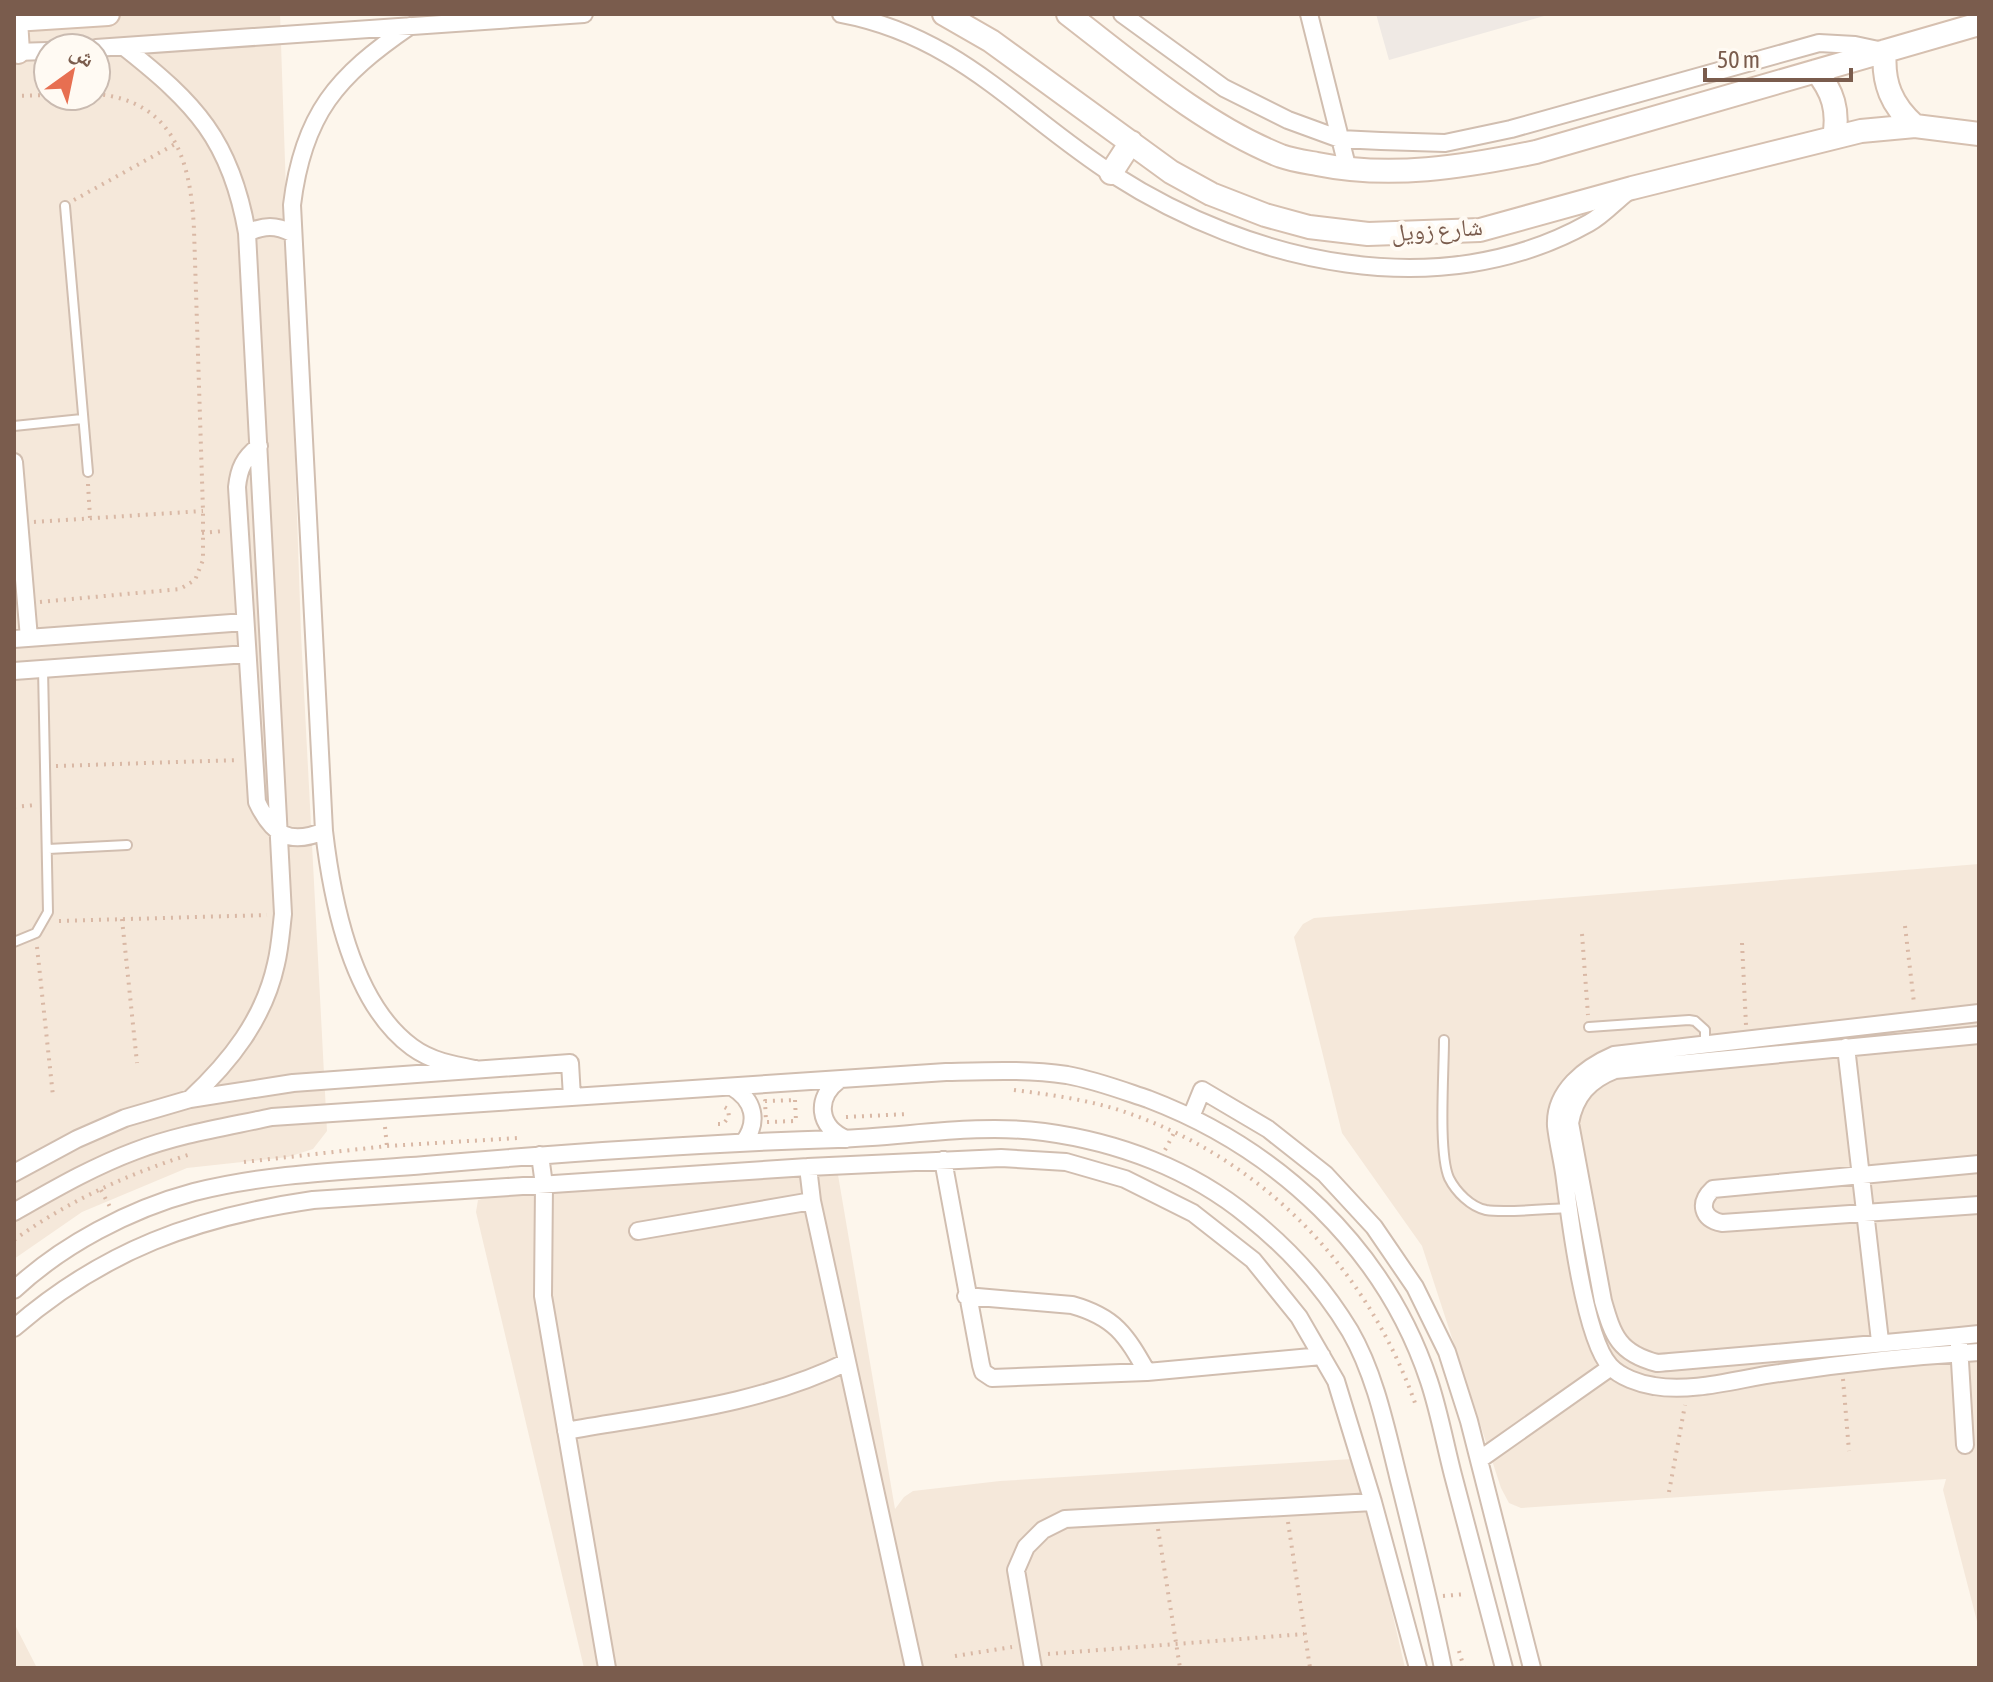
<svg xmlns="http://www.w3.org/2000/svg" width="1993" height="1682" font-family="'Asap Condensed','Noto Naskh Arabic',sans-serif">
<style>
.residential{fill:#f5e8da;fill-rule:evenodd}
.industrial{fill:#efe9e4}
.lines{fill:none;stroke-linecap:round;stroke-linejoin:round}
.lane-casing{stroke:#d1beb0;stroke-width:12}
.street-casing{stroke:#d1beb0;stroke-width:20}
.secondary-casing{stroke:#d6c0b0;stroke-width:26}
.path{stroke:#d9b8a5;stroke-width:4;stroke-dasharray:2 6;stroke-linecap:butt}
.lane{stroke:#fff;stroke-width:8}
.street{stroke:#fff;stroke-width:16}
.secondary{stroke:#fff;stroke-width:22}
.labels{text-anchor:middle;stroke-width:8;stroke-linejoin:round;paint-order:stroke}
.street-label{font-size:24px;fill:#7a5c4d;stroke:#fffaf3}
</style>
<rect width="100%" height="100%" fill="#fdf6ec"/>
<path class="residential" d="M14,14h266l21,620 26,497 -14,18 -25,8 -101,11 -105,44 -68,47zM48,48h48v48h-48z
M1979,864v765l-36,-139 3,-11 -425,29 -12,-5 -8,-15 -79,-242 -80,-113 -48,-196 9,-13 11,-6z
M831,1169l7,6 57,334 9,-12 9,-6 87,-10 352,-22 6,6 47,203h-821l-108,-456 2,-12 14,-4z
M14,1623l23,45h-23z"/>
<path class="industrial" d="M1376,14h175l-162,46z"/>
<g class="lines">
<defs>
<path id="lane" d="M65,206l23,266
M14,426l68,-7
M48,849l79,-4
M14,942l22,-9 12,-21 -5,-243
M1589,1027l100,-7 6,1 10,9v13
M1444,1040c0,32 -6,113 5,138 7,14 22,29 37,32 19,3 60,-1 82,-2"/>
<path id="street" d="M841,14c118,22 178,100 273,161 137,88 325,132 475,48 13,-7 25,-20 37,-30
M1122,14l102,74 64,32 52,19 41,2 64,2 66,-14 308,-86 36,2 28,6
M1309,14l39,156
M410,26c-73,50 -107,88 -118,179l32,626c8,69 28,172 88,216 19,14 41,18 63,22
M124,47c71,56 107,93 123,186l36,681c-2,17 -3,34 -7,50 -12,55 -46,98 -86,135
M96,48l488,-34
M14,52l34,-1
M247,233c17,-8 29,-8 45,0
M259,446c-15,12 -20,22 -22,41l20,315c15,32 32,44 67,29
M14,462l15,176
M14,639l231,-17
M14,671l233,-17
M1979,1013l-365,42c-28,12 -60,36 -58,71 2,18 7,36 9,54 5,40 20,159 45,186 10,11 30,18 44,20 40,7 86,-8 126,-13 66,-10 133,-17 199,-21
M1979,1035l-364,35c-26,10 -40,26 -45,53l33,178c10,35 16,52 54,62 107,-9 215,-18 322,-29
M1846,1047l34,294
M839,1080c-24,18 -21,47 7,59
M732,1087c22,13 27,34 12,55
M1191,1117l11,-27 66,39 57,45 49,53 41,60 32,65 22,69 63,247
M540,1155l4,30 -1,111 64,372
M943,1160l38,205 2,7 9,6 155,-6 175,-16
M1979,1164l-266,25c-15,14 -11,30 9,34l257,-18
M808,1167l4,34 102,467
M14,1173l63,-34 48,-21 65,-19 103,-16 277,-20 2,34
M14,1212c39,-22 78,-45 121,-61 44,-17 91,-24 137,-34l674,-45c40,-1 81,-3 121,3 28,5 54,15 81,24 129,49 237,149 281,282 10,30 16,63 24,94 17,64 34,129 51,193
M638,1231l174,-30
M14,1290c48,-45 116,-81 180,-98 75,-19 154,-21 231,-27 138,-12 275,-22 413,-26 68,-2 138,-16 206,-7 74,10 147,37 205,85 39,31 75,71 101,114 25,43 36,97 48,145 16,64 32,127 45,192
M966,1296l106,9c43,12 54,30 75,67
M14,1328c90,-78 182,-111 299,-128l495,-33 193,-9 65,4 59,17 68,34 60,47 46,57 37,64 37,121 45,166
M1959,1345l6,100
M566,1431c95,-17 194,-26 281,-69
M1479,1460l132,-93
M1033,1668l-17,-98 10,-23 17,-17 22,-11 308,-17"/>
<path id="secondary" d="M944,14l47,27 180,131 40,22 54,21 44,12 59,7 112,-4 152,-42 229,-57 54,-5 64,8
M1068,14c65,50 137,112 213,142 11,4 25,6 36,8 73,15 147,3 219,-12l443,-128
M14,20l94,-6
M16,20l2,32
M1885,51c-3,32 7,55 30,75
M1816,71c17,20 23,40 18,66
M1111,173l20,-31"/>
</defs>
<use href="#lane" class="lane-casing"/>
<use href="#street" class="street-casing"/>
<use href="#secondary" class="secondary-casing"/>
<path class="path" d="M14,96l34,-1
M74,200l103,-57
M88,484l2,34
M34,522l169,-11
M202,533l22,-2
M40,602l140,-13 15,-9 8,-20v-49l-9,-281c-3,-67 -19,-129 -98,-136
M56,766l183,-6
M14,807l22,-2
M122,919l15,144
M59,921l208,-6
M1905,926l9,77
M1582,934l6,81
M1742,943l4,82
M37,947l16,149
M1014,1090c38,5 77,10 114,23 135,47 239,155 287,290
M795,1100l1,21 -30,1 -1,-21z
M846,1117l63,-3
M718,1124h5l6,-7 -1,-8 -7,-4
M385,1127l2,20
M1165,1150l9,-17
M244,1162l143,-16 131,-8
M101,1190l9,17
M14,1240c54,-39 114,-66 177,-86
M1843,1379l6,72
M1669,1492l16,-87
M1288,1522l22,146
M1158,1529l22,139
M1443,1596l23,-2
M1459,1651l5,17
M1048,1654l256,-20
M955,1656l57,-9"/>
<use href="#lane" class="lane"/>
<use href="#street" class="street"/>
<use href="#secondary" class="secondary"/>
</g>
<g class="labels">
<g class="street-label">
<text transform="translate(1437 230) rotate(-4)" y="8">شارع زويل</text>
</g>
</g>
<rect width="1993" height="1682" fill="none" stroke="#7a5c4d" stroke-width="32"/>
<g transform="translate(72 72) rotate(33)"><circle r="38" fill="#fffaf3" stroke="#cabbb1" stroke-width="2"/>
<path d="M0-6L14 30L0 20L-14 30Z" fill="#e76f51"/>
<text y="-12" font-size="22" font-weight="bold" text-anchor="middle" fill="#7a5c4d">ش</text>
</g>
<path d="M1705 68v12h146v-12" fill="none" stroke="#7a5c4d" stroke-width="4"/>
<text x="1717" y="68" font-size="24" fill="#7a5c4d" stroke="#fffaf3" stroke-width="6" paint-order="stroke">50 m</text>
</svg>
